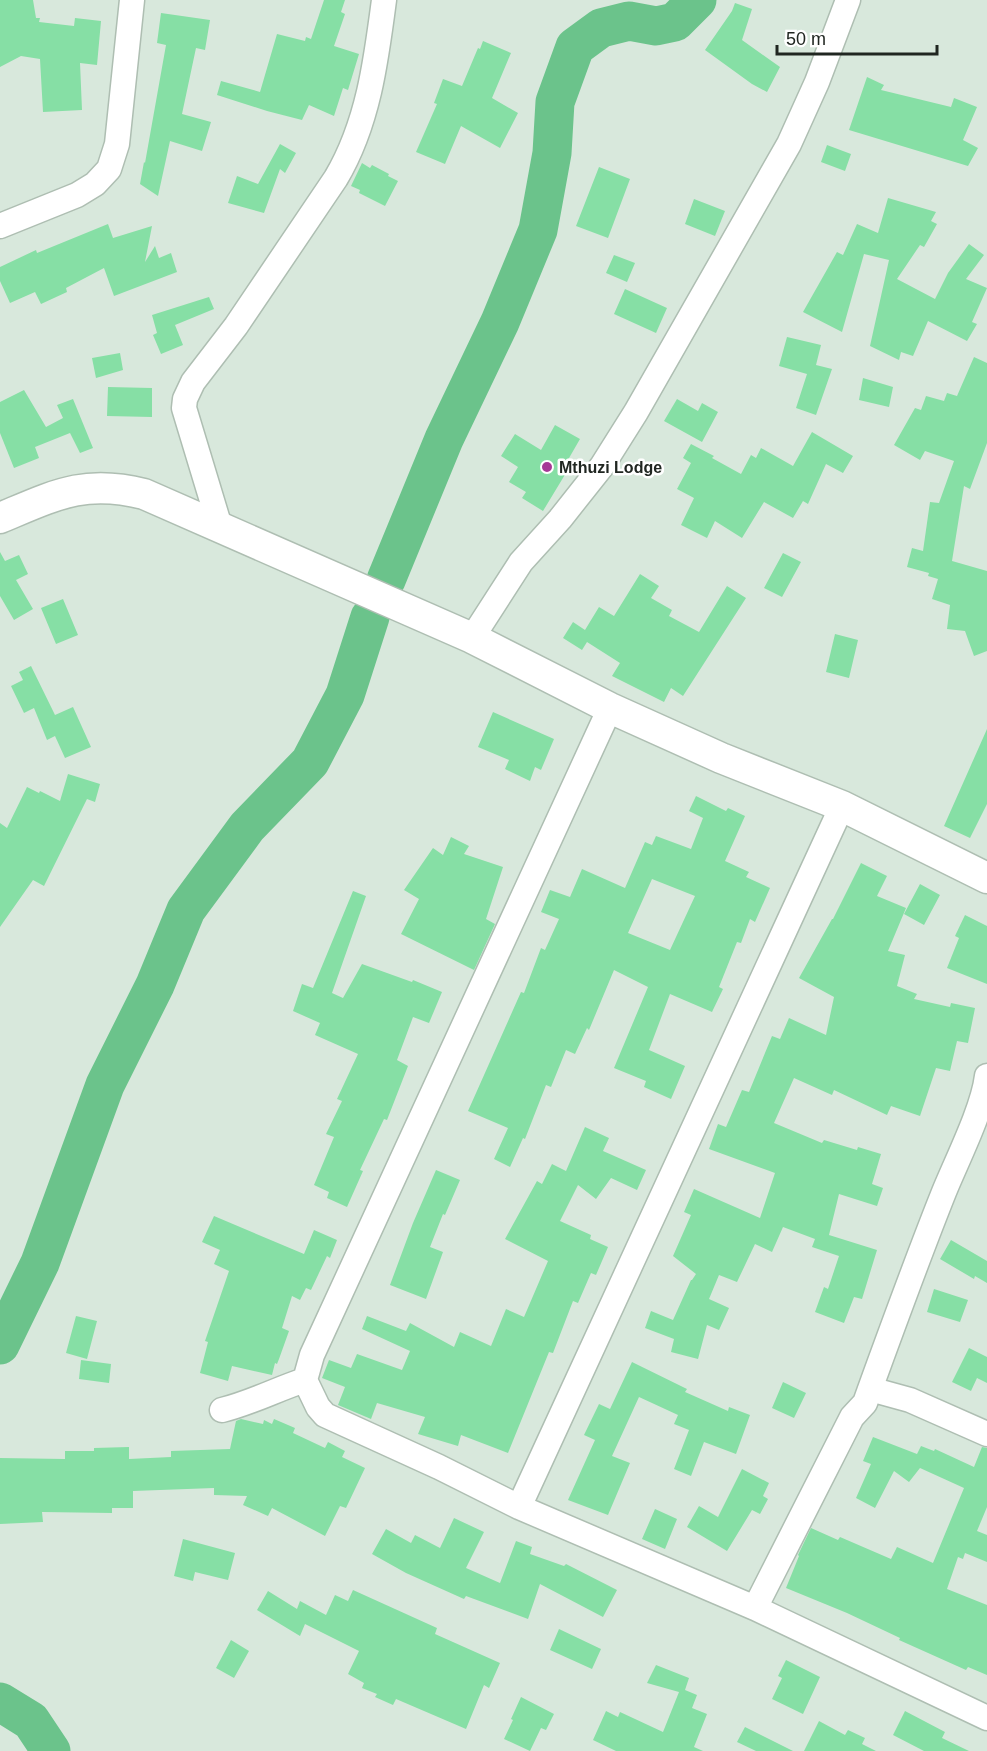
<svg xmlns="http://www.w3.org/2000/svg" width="987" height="1751" font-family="Arial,sans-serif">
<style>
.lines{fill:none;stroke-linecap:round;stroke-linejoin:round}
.river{stroke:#6bc38b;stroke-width:39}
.building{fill:#86dfa5;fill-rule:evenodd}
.minor-casing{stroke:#aebeb2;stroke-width:27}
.tertiary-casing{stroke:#aebeb2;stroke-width:33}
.minor{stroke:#fff;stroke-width:24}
.tertiary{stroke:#fff;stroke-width:30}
.poi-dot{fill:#a63896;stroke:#fff;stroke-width:2}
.labels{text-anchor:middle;stroke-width:5;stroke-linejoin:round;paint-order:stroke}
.poi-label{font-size:16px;font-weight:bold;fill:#202621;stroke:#fff;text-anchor:start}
</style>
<rect width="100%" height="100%" fill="#d8e8dc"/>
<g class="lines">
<path class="river" d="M386,580l58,-141 56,-117 38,-92 14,-77 3,-51 20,-55 26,-19 28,-7 27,5 19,-4 22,-22
M0,1345l40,-82 65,-178 50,-100 31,-75 61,-83 63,-65 35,-67 25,-78
M0,1702l31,19 20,30"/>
</g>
<path class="building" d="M0,0h33l3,18h4l-1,4 35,4 1,-8 26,3 -4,44 -17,-2 2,47 -39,2 -3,-53 -19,-3 -21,11z
M324,0h21l-4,12 4,2 -11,32 25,8 -11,36 -5,-2 -9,28 -25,-11 -7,15 -35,-9 -50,-16 4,-14 39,11 17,-58 28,7 1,-4 5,2z
M735,3l17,6 -10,31 38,27 -13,25 -15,-8 -47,-34 27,-39z
M161,13l49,7 -5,30 -9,-2 -14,66 29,8 -9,29 -32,-10 -12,55 -18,-12 4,-22 1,1 21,-118 -9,-2z
M483,41l28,12 -19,45 26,15 -18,35 -39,-22 -16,38 -29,-12 21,-48 -3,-1 9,-24 19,7 16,-38 2,1z
M867,77l17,8 -3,5 70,17 3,-9 23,9 -14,33 15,8 -10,18 -119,-36z
M280,144l16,9 -11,20 -5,-4 -16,44 -36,-10 9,-27 21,8z
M827,145l24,9 -6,17 -24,-9z
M362,163l8,5 2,-3 17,9 -1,2 10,5 -13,25 -26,-13 1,-3 -9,-4z
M599,167l31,12 -22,59 -32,-12z
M888,198l48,14 -5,9 6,3 -13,23 -4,-2 -23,34 38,20 13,-26 21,-29 15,11 -18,24 21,9 -15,34 5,2 -10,17 -39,-20 -15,35 -12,-4 -2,8 -29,-14 19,-86 -25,-6 -22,78 -39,-20 34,-60 6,3 14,-31 21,9z
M694,199l31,12 -10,25 -30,-12z
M108,224l5,14 39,-12 -7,36 10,-16 4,12 12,-5 6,19 -63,24 -10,-28 -38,20 1,4 -26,12 -6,-12 -25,11 -10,-22v-14l36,-17 1,3z
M614,255l21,8 -8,19 -21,-9z
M625,289l42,19 -11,25 -42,-19z
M209,297l5,12 -39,16 8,20 -22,9 -8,-19 4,-2 -5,-18z
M787,337l34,8 -5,20 16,4 -16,46 -20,-7 11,-34 -28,-8z
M120,353l3,17 -27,8 -4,-20z
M974,357l13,6v80l-17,46 -6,-3 -12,75 35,10v80l-13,5 -9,-25 -18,-2 3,-24 -18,-6 6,-20 -10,-3 1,-3 -22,-6 5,-19 11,3 7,-49 9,1 15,-42 -29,-10 -5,9 -26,-15 21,-37 6,2 5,-14 18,5 3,-8 10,3z
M863,378l30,9 -4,20 -30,-7z
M108,387l44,1v29l-45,-1z
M24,390l22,37 17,-9 -6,-13 16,-6 20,49 -13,5 -10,-20 -35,14 4,11 -25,10 -14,-35v-31z
M677,399l21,12 4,-8 16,9 -16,30 -38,-21z
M555,425l25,14 -15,26 4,3 -26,43 -21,-13 4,-6 -17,-10 9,-15 -17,-11 14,-22 26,16z
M812,432l41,24 -10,17 -17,-9 -18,40 -5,-3 -10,17 -29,-16 -22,36 -27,-17 -8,17 -26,-13 13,-27 -17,-9 14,-26 -8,-5 8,-14 23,12 -2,2 29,16 10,-19 5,3 5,-10 32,18z
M0,552l5,9 14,-6 9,19 -12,6 17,29 -19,11 -14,-24z
M783,553l18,9 -19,35 -18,-9z
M640,574l19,12 -8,12 21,12 -3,6 30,16 28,-46 19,12 -63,98 -12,-8 -7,14 -52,-26 8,-13 -33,-21 -5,8 -19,-12 10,-16 12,8 14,-23 15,9z
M63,599l15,36 -22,9 -15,-36z
M835,634l23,6 -9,38 -23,-6z
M31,666l24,49 18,-8 18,40 -26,11 -10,-22 -8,4 -13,-32 -10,5 -13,-27 12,-6 -4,-8z
M493,712l61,27 -13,31 -6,-3 -5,14 -25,-12 4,-9 -31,-13z
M987,729v75l-17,34 -26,-12z
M68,774l32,10 -5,18 -8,-3 -43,87 -11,-6 -33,47v-104l7,5 20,-41 12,6 1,-2 20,10z
M696,796l30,15 2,-3 17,8 -20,45 24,11 -3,5 24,11 -15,34 -5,-3 -9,24 -4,-1 -18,45 4,2 -11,23 -42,-18 -21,56 36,16 -14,33 -27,-12 2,-6 -32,-13 34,-81 -34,-17 -25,60 -2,-2 -12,26 -9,-4 -15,37 -5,-2 -21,54 -2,-1 -13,29 -16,-8 14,-31 -40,-17 53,-119 3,1 17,-45 4,2 14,-31 -18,-7 9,-22 20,7 12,-28 43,19 20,-46 7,3 4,-9 35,13 12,-31 -14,-7zM652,879l43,17 -25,54 -42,-17z
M451,837l18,9 -5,8 39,13 -17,52 9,5 -21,46 -73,-36 18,-35 -15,-9 29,-42 10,7z
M861,863l26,13 -10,20 29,12 -18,43 17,4 -8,31 20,8 -3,5 36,8 1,-4 24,5 -7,35 -11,-2 -7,30 -14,-3 -16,48 -29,-10 -4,9 -53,-25 -2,5 -38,-17 -20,45 48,20 2,-3 33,10 1,-3 23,7 -9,30 11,4 -6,18 -38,-12 -10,41 48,15 -15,49 -8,-2 -10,26 -29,-11 9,-25 4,2 11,-33 -27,-9 3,-8 -32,-12 -11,25 -17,-8 -18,38 -18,-7 -10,24 20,9 -10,22 -12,-5 -9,34 -27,-7 3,-13 -29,-11 6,-17 22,9 18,-40h1l4,-6 -23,-18 18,-41 -7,-3 10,-23 66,29 15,-45 -66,-24 9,-25 8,3 16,-37 7,2 23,-56 8,3 9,-21 37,17 8,-38 -35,-19 33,-59h1z
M920,884l20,11 -16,30 -20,-11z
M353,891l13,5 -34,97 11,5 19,-34 50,18 1,-2 29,12 -13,31 -16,-6 -16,43 11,6 -21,54 -3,-1 -24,51 3,1 -16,36 -20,-9 2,-6 -15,-7 20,-48 -8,-3 16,-33 -5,-2 21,-45 -43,-19 5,-12 -27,-12 9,-27 11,4z
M965,915l22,11v58l-40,-16 12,-30 -4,-2z
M585,1127l24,11 -6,13 43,19 -9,20 -26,-12 -15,21 -18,-14 -18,36 31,14 -1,4 18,8 -12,28 -5,-2 -13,30 -5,-2 -20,52 -4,-1 -41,101 -47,-18 -3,11 -40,-12 7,-17 -48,-14 -6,16 -33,-14 7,-18 -23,-9 7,-18 22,8 6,-14 45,16 8,-19 -48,-22 5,-13 39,15 4,-8 44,24 6,-15 31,14 15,-37 18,8 24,-56 -43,-22 32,-58 5,3 10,-20 14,7z
M436,1170l24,10 -15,35 -2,-1 -13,33 13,5 -17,47 -36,-14 23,-62z
M214,1216l90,38 10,-24 23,10 -7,18 -3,-2 -16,34 -5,-2 -6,12 -8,-4 -10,32 7,3 -10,28 -2,5 -2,-1 -3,12 -40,-9 -4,15 -28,-8 8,-31 -3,-1 24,-70 -15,-7 6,-14 -18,-8z
M951,1240l36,21v22l-12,-7 -1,3 -34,-20z
M934,1289l34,11 -8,22 -33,-10z
M76,1316l21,5 -10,38 -21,-6z
M969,1348l18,9v26l-10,-5 -6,13 -19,-9z
M81,1360l30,4 -2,19 -30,-4z
M632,1362l55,27 -2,3 43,19 1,-4 21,8 -14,39 -32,-12 -13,34 -17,-7 15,-39 -15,-6 4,-9 -39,-18 -27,59 18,7 -22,52 -40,-15 27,-60 -11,-5 15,-31 11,5z
M783,1382l23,11 -12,25 -22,-10z
M241,1419l22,5 1,-4 8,4 2,-5 21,9 -2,5 32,15 3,-6 17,9 -3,6 23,11 -19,40 -6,-2 -15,30 -53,-28 -4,8 -25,-11 4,-9 -33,-1v-7l-81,3v17h-21v5l-70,-1 1,10 -43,2v-66l65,1v-8h29v-3l35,-1v12l42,-2v-6l59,-2 6,-28z
M873,1437l44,17 4,-8 13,5 1,-2 39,18 8,-20 5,1v59l-10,24 10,4v27l-22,-9 -2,6 -5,-2 -11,32 40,16v70l-19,-8 -2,3 -67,-30 1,-2 -53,-25 -61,-25 13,-32 -1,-1 13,-27 27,12 2,-3 51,22 6,-12 36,16 31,-75 -44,-20 -11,14 -15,-11 -19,37 -19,-10 15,-34 -8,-3z
M742,1469l27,14 -6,13 5,3 -8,15 -8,-4 -25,41 -40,-24 12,-21 19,11z
M655,1509l22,10 -12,30 -23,-10z
M454,1518l30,14 -18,36 34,15 16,-42 16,6 -2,7 34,12 2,-2 51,26 -14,27 -63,-33 -12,35 -62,-23 -2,3 -58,-26 -34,-19 14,-25 25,14 4,-8 25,13z
M183,1539l52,14 -7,27 -33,-8 -2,9 -19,-5z
M353,1590l84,38 -2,6 65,29 -11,25 -5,-3 -18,44 -70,-30 -3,6 -18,-8 2,-3 -15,-6 2,-5 -16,-9 11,-23 -54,-27 -5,12 -43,-26 11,-19 29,18 3,-8 26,14 9,-20 13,6z
M559,1629l42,20 -9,20 -42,-19z
M231,1640l18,11 -15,27 -18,-10z
M786,1660l34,17 -17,37 -31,-15 10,-21 -4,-2z
M656,1665l33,13 -4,12 12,5 -5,13 15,6 -13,33 9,4h-87l-23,-11 13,-29 12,6 2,-5 43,20 16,-40 -32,-9z
M521,1697l33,17 -8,16 -5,-2 -11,23 -26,-12 9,-19 -2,-1z
M905,1711l40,21 -3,6 27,13h-45l-31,-16z
M819,1721l26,14 3,-5 17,8 -3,6 14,7h-72z
M745,1727l48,24h-37l-19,-9z"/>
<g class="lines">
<defs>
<path id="minor" d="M0,226l77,-31 18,-11 14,-15 8,-25 15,-144
M220,527l-36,-119 1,-9 8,-17 43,-56 100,-148c32,-54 40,-116 48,-178
M472,638l49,-76 39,-43 42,-53 34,-54 153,-268 28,-62 31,-82
M610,708l-298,647 -7,25 13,27 7,8 114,52 80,40 236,101 232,110
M870,1389c24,-66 48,-132 74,-197 13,-32 39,-83 43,-116
M222,1410c29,-7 55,-21 83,-30
M519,1507l323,-701
M755,1608l97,-191 13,-14 5,-14 40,11 77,34"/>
<path id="tertiary" d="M0,518c55,-23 84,-39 144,-24l328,144 138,70 111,50 121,48 145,72"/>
</defs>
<use href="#minor" class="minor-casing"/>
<use href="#tertiary" class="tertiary-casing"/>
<use href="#minor" class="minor"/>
<use href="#tertiary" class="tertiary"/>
</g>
<circle class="poi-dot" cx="547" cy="467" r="6"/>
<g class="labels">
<g class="poi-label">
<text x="559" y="473">Mthuzi Lodge</text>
</g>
</g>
<path d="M777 45v9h160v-9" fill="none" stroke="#202621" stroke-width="3"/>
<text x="786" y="45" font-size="18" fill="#202621" stroke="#ffffff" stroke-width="4.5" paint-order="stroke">50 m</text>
</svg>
